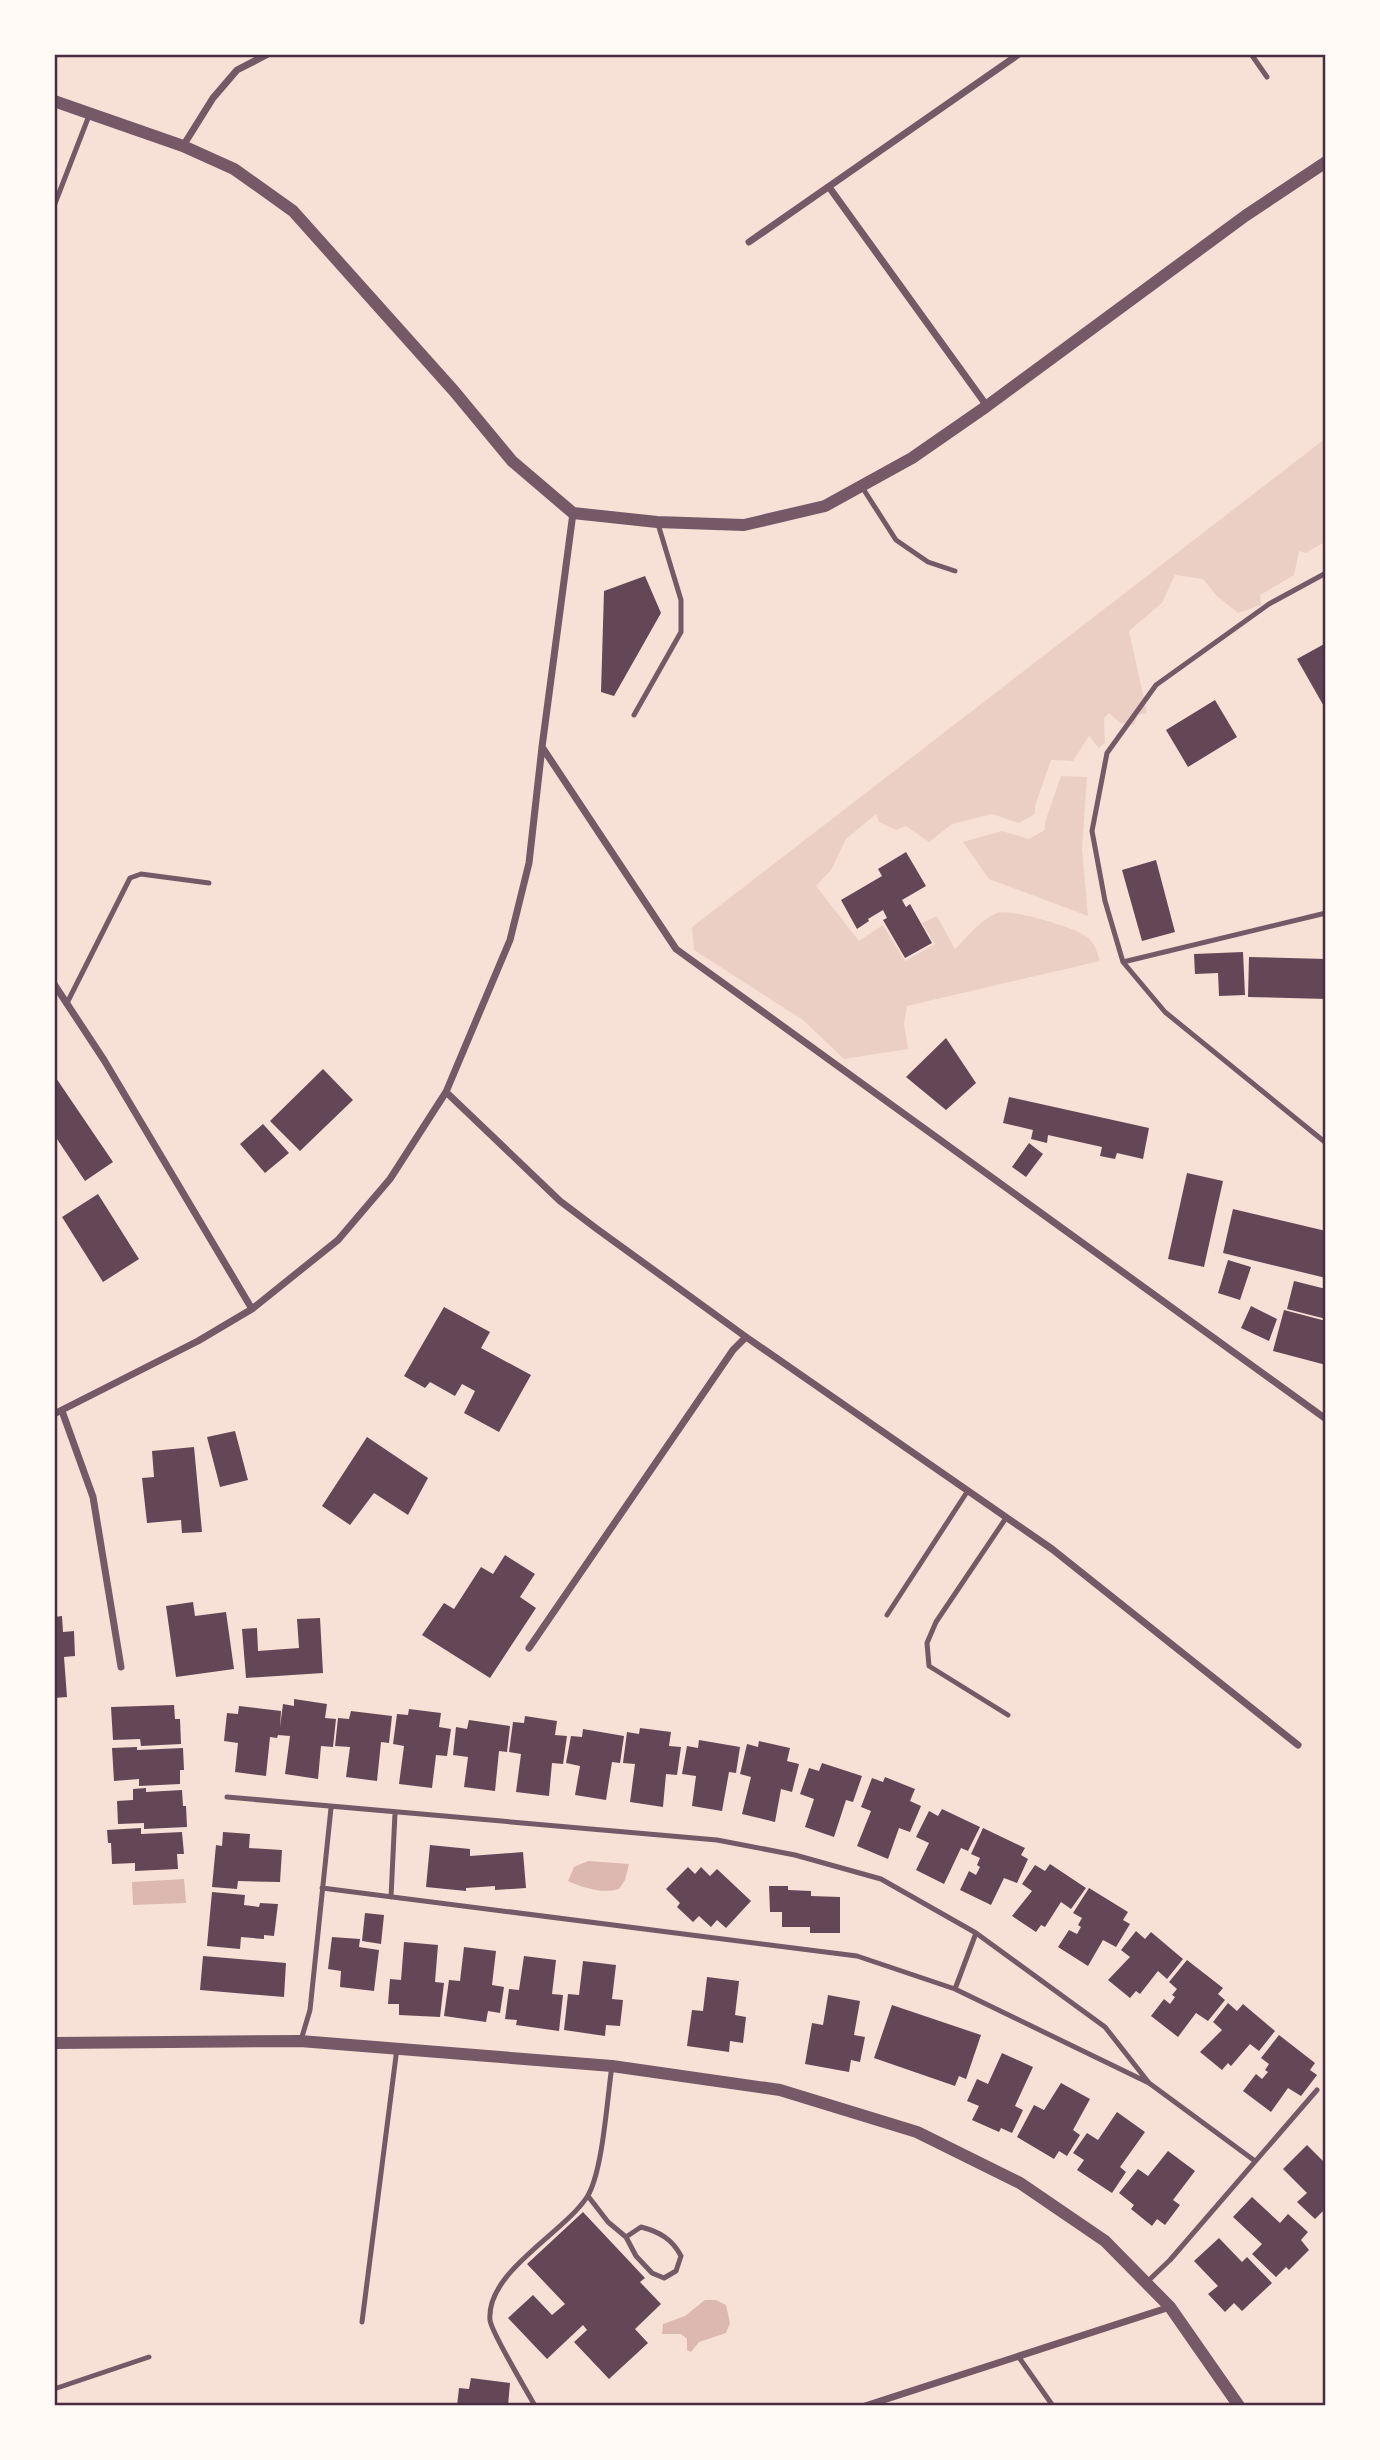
<svg xmlns="http://www.w3.org/2000/svg" width="1380" height="2460" font-family="Helvetica,sans-serif">
<style>
.green{fill:#ebcfc5}
.water{fill:#dcb8b0}
.building{fill:#644757}
.lines{fill:none;stroke-linecap:round;stroke-linejoin:round}
.service{stroke:#755966;stroke-width:5}
.minor{stroke:#755966;stroke-width:7}
.tertiary{stroke:#755966;stroke-width:12}
.neatline{fill:none;stroke:#4a2c40;stroke-width:2.5}
</style>
<rect width="100%" height="100%" fill="#f7e1d7"/>
<path class="green" d="M1326,438v103l-20,12 -7,-2 -5,24 -34,20 1,10 -23,8 -21,-17 -14,-17 -28,-4 -13,28 -33,28 18,82 -9,2 -4,10 -14,-2 -11,-10 -5,5 1,25 -6,5 -10,-12 -16,25 -22,-1 -16,46v8l-16,9 -27,-9 -40,10 -23,18 -23,-16 -10,4 -17,-8 -3,-8 -30,25 -15,31 -15,16 43,55 24,-16 22,36 30,-17 -13,-21 15,-7 18,33c12,-12 26,-30 42,-36 14,-5 80,15 90,24 8,6 10,15 13,24l-193,45 -3,18 4,25 -64,10 -41,-39 -109,-70 -2,-23z
M1061,776l26,1 -5,72 6,67 -99,-37 -26,-37 39,-11 27,8 16,-9v-8z"/>
<path class="water" d="M588,1861l41,3 -4,16 -6,9c-17,5 -35,-1 -51,-8l6,-14z
M184,1879l2,24 -53,2 -1,-23z
M705,2300h11l10,5 4,18 -4,10 -27,9 -8,10 -4,-2v-11l-6,-5h-19l1,-10 22,-8z"/>
<path class="building" d="M645,576l16,37 -47,83 -13,-4 3,-101z
M1326,643v67l-29,-51z
M1215,700l22,37 -49,30 -22,-37z
M906,852l20,34 -24,14 4,7 4,-3 22,39 -27,15 -22,-38 4,-2 -4,-8 -15,9 1,2 -12,8 -16,-29 41,-24 -4,-7z
M1156,860l19,72 -33,9 -20,-71z
M1243,952l2,43 -26,1 -1,-23 -23,1 -1,-20z
M1249,957l77,2v40l-78,-2z
M946,1038l30,45 -30,27 -40,-33z
M323,1069l30,31 -53,51 -30,-30z
M54,1075l59,87 -28,19 -28,-42 -3,2z
M1009,1097l140,31 -6,31 -26,-6 -2,6 -15,-3 2,-9 -54,-12 -1,8 -16,-4 2,-9 -30,-7z
M263,1124l26,29 -24,20 -25,-29z
M1029,1143l14,11 -17,23 -14,-10z
M1187,1173l36,8 -19,86 -36,-8z
M98,1194l41,65 -36,23 -41,-65z
M1233,1209l93,22v47l-103,-25z
M1228,1260l23,7 -11,33 -22,-7z
M1294,1281l32,8v30l-39,-10z
M1251,1306l26,13 -8,22 -28,-13z
M444,1307l46,25 -9,16 50,27 -32,57 -35,-19 11,-22 -13,-7 -7,12 -25,-14 -5,6 -21,-12z
M1284,1310l42,11v44l-53,-14z
M235,1431l13,49 -28,7 -13,-50z
M367,1437l61,41 -20,37 -34,-22 -24,32 -28,-19z
M194,1447l8,85 -20,1 -1,-13 -34,3 -5,-45 12,-1 -2,-26z
M505,1555l30,19 -15,23 16,11 -46,70 -68,-43 22,-32 10,6 27,-42 12,7z
M193,1602l2,14 31,-4 8,57 -58,8 -10,-71z
M62,1616l1,16 11,-1 1,25 -11,1 3,40 -13,1v-81z
M320,1618l3,55 -77,5 -4,-49 15,-1 1,23 41,-3 -2,-29z
M294,1699l33,5 -2,14 11,1 -3,28 -12,-1 -3,33 -33,-5 5,-38 -12,-1 -1,3 -7,-1 -4,39 -31,-4 3,-29 -14,-2 3,-28 11,1 1,-8 42,5 -1,16 3,-23 11,2z
M174,1705l1,14h5l1,25 -40,2 -1,-7 -27,1 -2,-33z
M409,1709l32,4 -2,14 12,2 -4,27 -11,-1 -4,33 -33,-4 5,-38 -11,-2 4,-30 11,1z
M351,1711l41,5 -3,27 -8,-1 -4,39 -31,-4 4,-30 -15,-1 3,-28 11,1z
M525,1716l32,5 -2,14 12,1 -4,28 -11,-1 -3,33 -33,-4 5,-38 -12,-2 4,-30 11,1z
M469,1720l41,6 -3,26 -8,-1 -4,40 -31,-4 4,-30 -15,-2 3,-28 11,2z
M640,1728l31,4 -2,14 12,1 -4,28 -11,-1 -3,33 -33,-5 5,-38 -12,-1 4,-31 12,2z
M583,1729l41,7 -4,27 -8,-1 -6,38 -31,-5 5,-29 -14,-3 5,-27 11,1z
M699,1740l41,7 -4,26 -7,-1 -7,39 -30,-5 4,-30 -14,-2 5,-28 11,2z
M759,1741l31,7 -3,13 12,3 -7,28 -11,-3 -6,33 -33,-8 9,-37 -11,-3 7,-30 11,3z
M137,1747v3l46,-2 1,22h-4v14l-41,2v-7l-25,2 -2,-33z
M822,1763l40,13 -9,26 -7,-2 -12,37 -29,-10 9,-28 -14,-5 9,-26 10,3z
M885,1777l30,12 -5,12 11,5 -11,26 -11,-4 -11,31 -31,-13 14,-35 -10,-4 11,-29 11,4z
M146,1788v4l36,-2 1,16h3l1,21 -43,2v-6l-26,1 -1,-23 16,-1v-11z
M942,1809l38,18 -12,24 -7,-3 -17,36 -28,-14 13,-27 -13,-6 13,-26 9,5z
M141,1828v6l41,-2 2,22h-7l1,15 -43,2v-8l-23,1 -1,-21h-3l-1,-13z
M983,1828l42,20 -4,7 7,4 -11,24 -13,-5 -13,27 -31,-15 9,-19 7,4 4,-8 -3,-2 3,-7 -9,-4z
M223,1832l27,2 -1,14 33,2 -2,32 -42,-1 -1,8 -25,-2 4,-42 6,1z
M430,1845l40,4v7l53,-4 3,36 -31,2v-4l-29,2v3l-40,-4z
M1050,1864l36,24 -15,21 -10,-7 -16,25 -4,-2 -5,7 -24,-16 20,-25 -10,-7 13,-19 10,6z
M688,1867l7,7 6,-7 9,9 7,-7 34,32 -25,27 -9,-8 -6,7 -12,-11 -6,6 -16,-15 3,-4 -14,-14z
M769,1886h19v4l23,1v5l29,1v36h-30v-6h-28v-15h-12z
M1089,1888l39,24 -5,8 7,4 -14,23 -13,-7 -15,26 -30,-19 11,-17 8,4 4,-7 -3,-2 4,-7 -9,-5z
M212,1892l33,3 -1,10 15,2 1,-4 18,1 -4,32 -10,-1v4l-23,-2 -1,12 -33,-3z
M365,1913l19,2 -3,29 -19,-3z
M1136,1931l9,8 6,-7 32,27 -16,20 -9,-8 -18,23 -4,-3 -6,7 -22,-18 22,-23 -9,-7z
M332,1937l28,2 -1,8 20,3 -5,41 -34,-4 1,-16 -13,-2z
M404,1942l34,3 -3,37 9,1 -4,34 -41,-2v-11h-11l2,-25 11,1z
M464,1947l32,4 -4,34 12,2 -4,26 -12,-2 -2,11 -42,-6 5,-36 11,1z
M203,1956l83,7 -2,34 -84,-7z
M524,1956l32,4 -4,34 11,1 -4,36 -43,-6 1,-5 -12,-1 4,-30 10,1z
M1187,1960l36,28 -5,6 7,6 -17,21 -12,-8 -18,24 -27,-21 13,-17 6,5 5,-7 -3,-2 5,-6 -8,-7z
M583,1961l33,4 -4,34 11,1 -3,26 -14,-1 -1,11 -41,-6 4,-36 11,1z
M707,1977l32,4 -4,34 11,2 -3,26 -13,-2 -1,11 -42,-6 5,-36 11,1z
M828,1995l32,6 -6,34 11,2 -5,25 -9,-2 -2,12 -44,-8 7,-41 11,2z
M1228,2003l9,8 6,-7 32,27 -16,20 -9,-7 -19,22 -3,-3 -6,7 -22,-18 22,-22 -9,-8z
M892,2005l89,30 -15,44 -7,-3 -4,10 -81,-28z
M1279,2035l36,28 -5,7 7,5 -16,21 -13,-8 -17,24 -28,-21 13,-17 6,5 6,-7 -3,-2 4,-6 -8,-6z
M1002,2053l31,14 -18,39 8,4 -11,23 -11,-5 -2,4 -27,-12 7,-14 -12,-5 10,-22 11,5z
M1061,2083l29,16 -17,31 7,5 -13,21 -8,-5 -5,8 -37,-22 17,-32 10,5z
M1117,2112l28,20 -25,35 6,5 -14,21 -35,-23 7,-10 -11,-7 14,-20 11,7z
M1307,2145l19,19v48l-2,-2 -9,9 -18,-17 10,-9 -24,-24z
M1168,2151l27,20 -22,29 7,5 -15,20 -8,-6 -5,7 -21,-17 3,-4 -15,-12 19,-24 10,7z
M1252,2197l28,26 8,-9 20,18 -7,8 8,10 -20,20 -3,-3 -10,10 -24,-23 10,-10 -29,-27z
M583,2212l62,66 -5,4 21,22 -26,25 13,14 -39,36 -35,-37 13,-12 -4,-5 -36,34 -39,-41 25,-23 19,20 13,-11 -38,-40z
M1219,2238l23,24 5,-5 25,26 -30,28 -8,-8 -9,9 -17,-18 10,-8 -24,-25z
M471,2378l39,5 -2,23h-51l2,-18 10,1z"/>
<g class="lines">
<path class="service" d="M1251,54l16,23
M54,206l36,-93
M862,487l34,53 32,22 27,9
M1326,573l-57,31 -113,81 -49,68 -15,78 13,70 18,61 42,50 161,131
M634,715l47,-83v-32l-23,-76
M1123,962l203,-49
M67,1003l63,-125 11,-4 68,9
M1006,1518l-70,104 -9,21 2,23 79,49
M887,1615l80,-123
M227,1797l490,43 78,15 86,24 95,54 129,94 44,56
M322,1888l535,68 98,33 194,94 106,78
M391,1897l4,-84
M955,1989l21,-56
M301,2040l9,-30 21,-202
M588,2196l20,26 18,15 10,19 16,17 12,5 12,-7 5,-15c-9,-17 -21,-24 -40,-29l-15,10
M1147,2282l23,-22 147,-170
M362,2322l35,-274
M1018,2356l35,50
M54,2389l95,-32
M535,2406c-8,-15 -44,-74 -45,-86 -4,-48 73,-86 97,-123 16,-25 20,-99 25,-131"/>
<path class="minor" d="M183,146l30,-48 24,-28 31,-16
M829,187l158,219
M749,242l270,-188
M542,747l134,202 650,470
M54,984l50,76 148,249
M446,1092l114,109 37,28 149,108 306,212 246,196
M62,1411l31,86 28,170
M54,1414l144,-73 54,-32 86,-69 52,-61 56,-87 64,-152 19,-77 13,-116 31,-234
M529,1648l204,-298 13,-13
M865,2406l305,-99"/>
<path class="tertiary" d="M54,101l129,45 51,23 59,42 161,180 58,70 61,52 84,9 87,3 81,-19 87,-48 75,-52 258,-190 81,-54
M54,2043l246,-2 312,25 168,24 137,42 103,51 85,58 65,66 69,99"/>
</g>
<rect width="1380" height="2460" fill="none" stroke="#fffaf5" stroke-width="112"/>
<rect x="56" y="56" width="1268" height="2348" class="neatline"/>
</svg>
